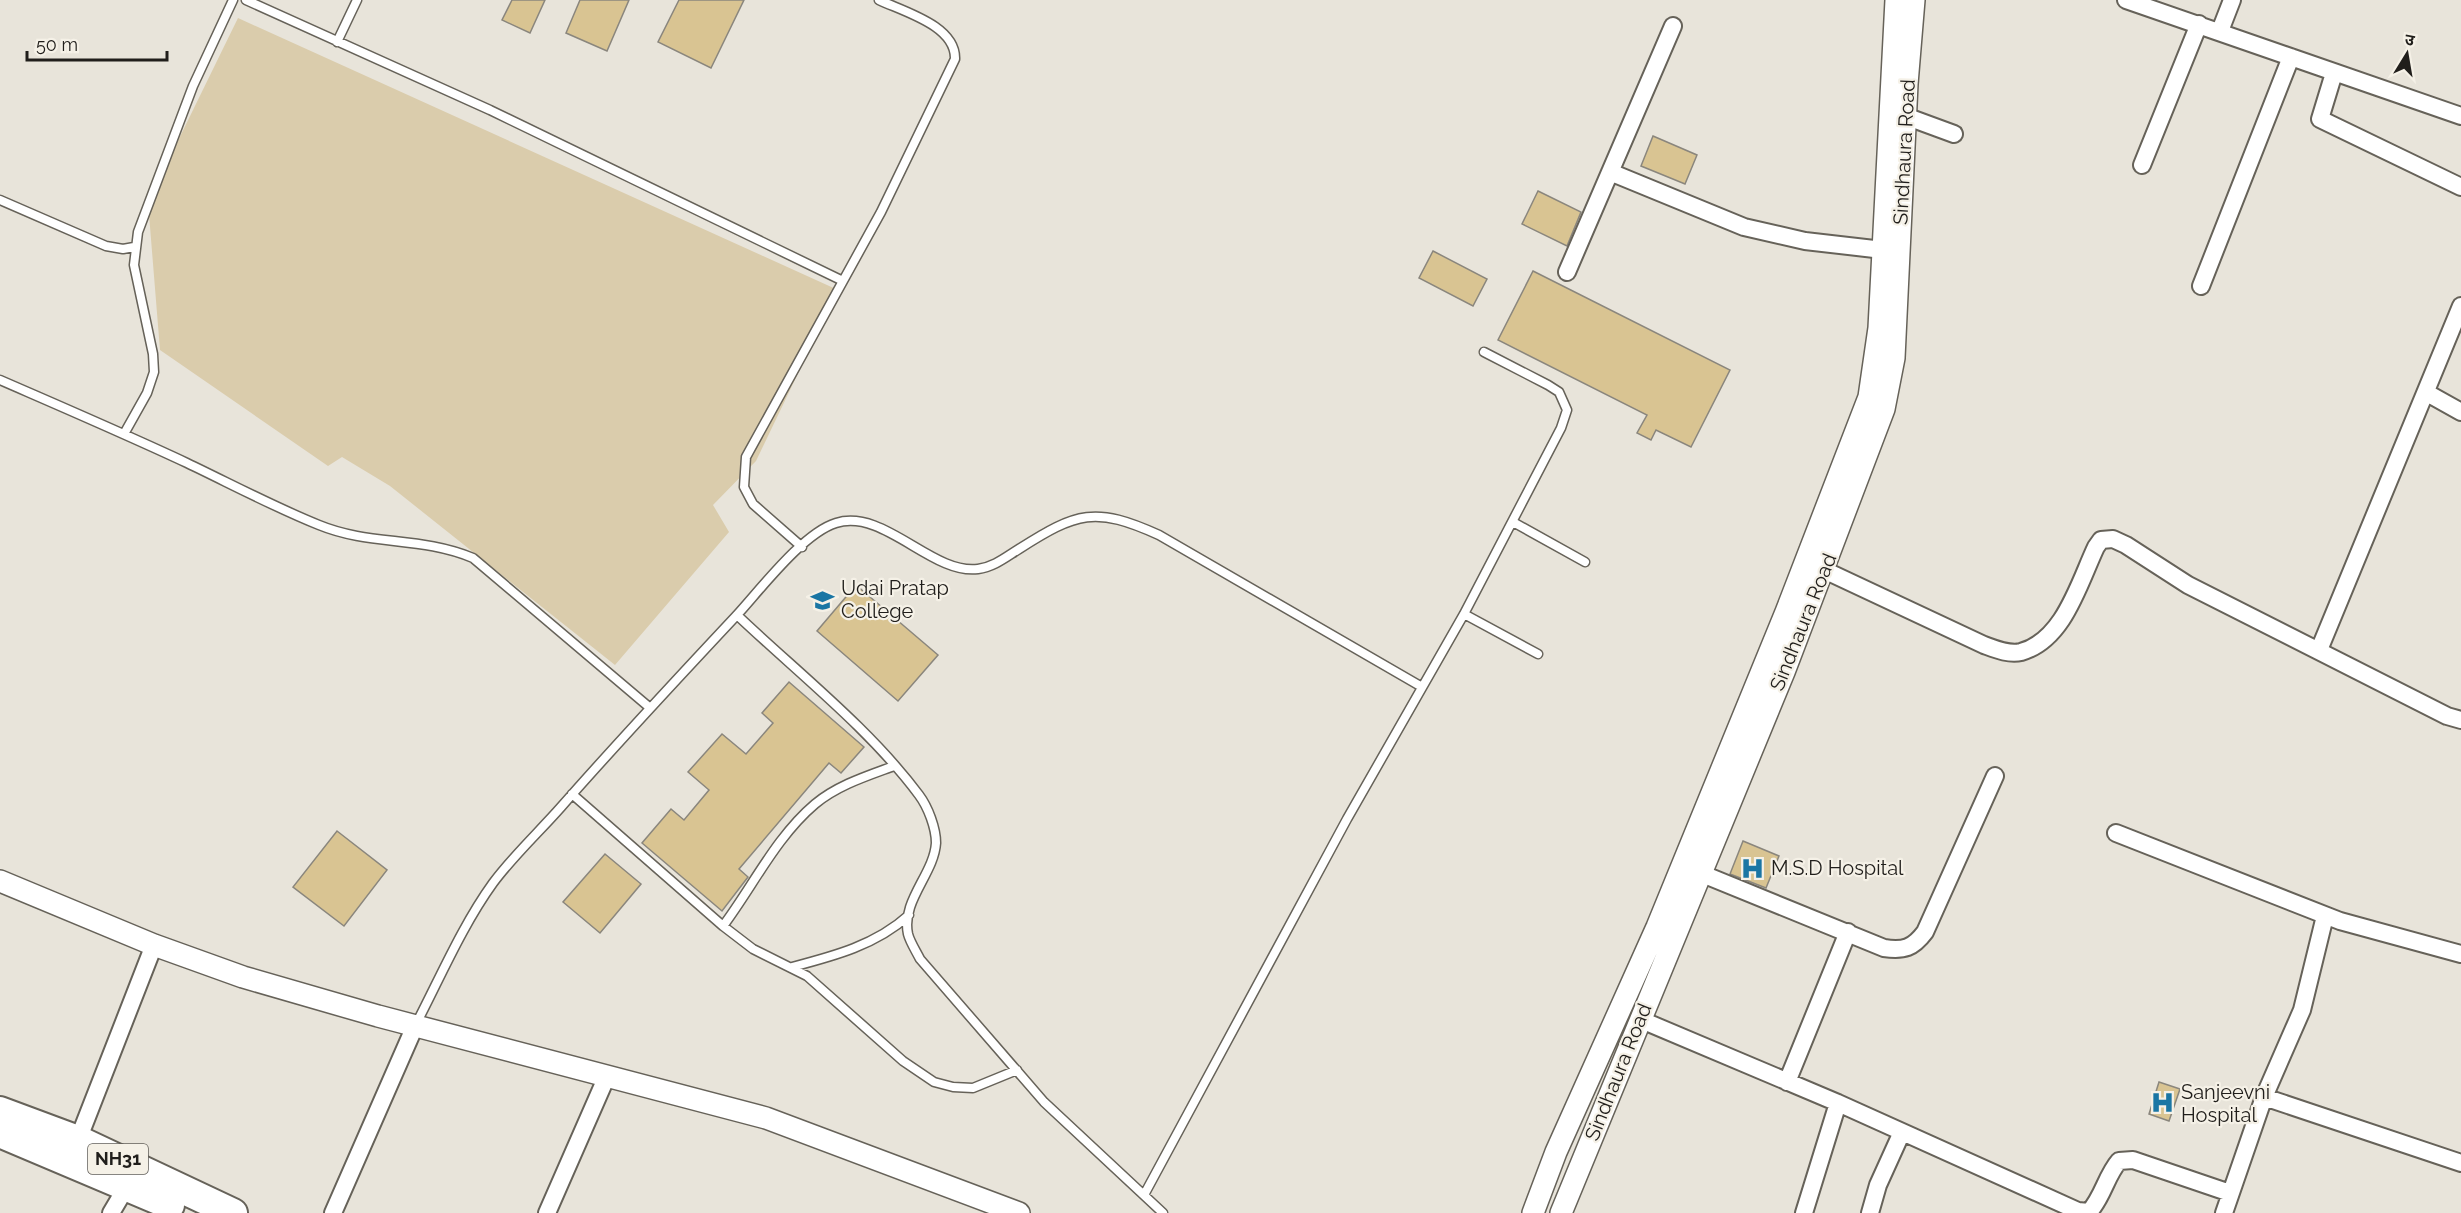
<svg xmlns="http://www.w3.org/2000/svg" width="2461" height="1213" font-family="Raleway,'Noto Sans Devanagari',sans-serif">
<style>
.green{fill:#daccac}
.building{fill:#d9c492;stroke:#8a867d;stroke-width:1.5}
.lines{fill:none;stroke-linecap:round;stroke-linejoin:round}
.service-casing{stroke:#666259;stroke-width:11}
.minor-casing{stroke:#666259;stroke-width:20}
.tertiary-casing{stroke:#666259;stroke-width:24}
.trunk-casing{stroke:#666259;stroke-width:32}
.service{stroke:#fff;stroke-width:8}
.minor{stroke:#fff;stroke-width:16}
.tertiary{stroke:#fff;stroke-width:21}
.trunk{stroke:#fff;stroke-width:28}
.labels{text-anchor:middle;stroke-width:4.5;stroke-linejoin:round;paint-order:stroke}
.shield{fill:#f5f1e7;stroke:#605d58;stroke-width:1.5}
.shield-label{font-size:18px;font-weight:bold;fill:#201e1b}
.street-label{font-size:20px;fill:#201e1b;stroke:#f5f1e7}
.poi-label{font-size:20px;fill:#201e1b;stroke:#f5f1e7;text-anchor:start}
</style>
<rect width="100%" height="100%" fill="#e8e4da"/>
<path class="green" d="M238,18l600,272 -82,171 -43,44 16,27 -114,133 -225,-179 -48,-29 -14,9 -168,-116 -12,-148z"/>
<path class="building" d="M512,0h33l-15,33 -28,-13z
M580,0h49l-22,51 -41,-18z
M679,0h65l-33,68 -53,-26z
M1653,136l44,19 -12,29 -44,-18z
M1538,191l43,21 -14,34 -45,-22z
M1433,251l54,28 -14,27 -54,-28z
M1533,271l197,99 -39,77 -35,-17 -5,10 -14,-7 10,-18 -149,-75z
M856,585l82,70 -40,46 -81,-70z
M789,682l75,65 -23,26 -12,-10 -90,106 9,8 -26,34 -80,-68 29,-34 13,11 25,-30 -21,-18 34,-38 24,20 27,-31 -11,-10z
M337,831l50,39 -43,56 -51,-39z
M1743,841l36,15 -13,32 -36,-14z
M605,854l36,30 -41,49 -37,-31z
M2159,1082l21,7 -11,32 -20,-7z"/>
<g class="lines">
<defs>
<path id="service" d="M246,0l244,110 353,171
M337,42l20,-42
M0,200l106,46 17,3 11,-2
M0,380c62,27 125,54 187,83 44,21 87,44 132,62 51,21 101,11 154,33l176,149
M124,434l23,-41 7,-21 -1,-18 -19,-89 4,-33 55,-146 40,-86
M1513,522l72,40
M802,547l-49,-43 -9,-17 2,-30 135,-245 74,-153c1,-33 -50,-47 -76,-59
M1464,614l74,40
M737,615c60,57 133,114 182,180 9,12 17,33 17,48 -2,31 -35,58 -28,91 2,8 8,17 12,25l124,143 119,111
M572,794l151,132 30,23 54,27 96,85 31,21 19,5 20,1 44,-18
M723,926c30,-40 53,-89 92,-122 23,-19 52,-28 79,-38
M792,967c42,-11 84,-22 117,-52
M415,1026c25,-48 47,-100 78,-143 20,-27 46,-51 68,-76 57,-65 116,-128 175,-191 24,-26 67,-83 100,-93 48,-15 96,52 142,46 16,-2 28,-12 41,-20 58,-37 76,-43 140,-14l263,152
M1144,1195l203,-376 117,-205 97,-186 6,-18 -8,-18 -11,-7 -64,-33"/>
<path id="minor" d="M2126,0l335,116
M2220,31l12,-31
M2334,73l-14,46 141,68
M1905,116l49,18
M2142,165l57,-141
M1610,172l134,55 61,14 78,9
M1567,272l106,-246
M2201,286l90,-229
M2427,393l34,19
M1824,570l160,75c11,4 25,10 37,7 43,-12 58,-69 75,-105l5,-7 12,-1 13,6 62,40 259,131 14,4
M2319,650l142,-344
M2116,833l224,88 121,33
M1700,873l184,75c20,3 29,0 41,-16l70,-156
M1639,1019l199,84 240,108 11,1c14,-15 17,-36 30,-51l14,-1 97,33
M1787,1082l61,-150
M2264,1097l197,66
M78,1140l76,-195
M111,1213l16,-27
M333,1213l82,-187
M547,1213l60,-137
M1804,1213l34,-110
M1870,1213l8,-28 24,-53
M2224,1213l40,-116 38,-87 23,-94"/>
<path id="tertiary" d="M0,881l154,64 89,32 135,39 388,102 253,95
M1533,1213l23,-61 101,-225 129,-315 83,-215 10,-69 17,-328
M1561,1213l223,-541 100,-263 10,-51 13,-274 7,-84"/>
<path id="trunk" d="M0,1111l78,29 155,73
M0,1133l170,72"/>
</defs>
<use href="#service" class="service-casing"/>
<use href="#minor" class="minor-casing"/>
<use href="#tertiary" class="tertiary-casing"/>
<use href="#trunk" class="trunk-casing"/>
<use href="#service" class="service"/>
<use href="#minor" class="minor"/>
<use href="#tertiary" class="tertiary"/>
<use href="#trunk" class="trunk"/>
</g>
<defs>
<symbol id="university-bare" viewBox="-9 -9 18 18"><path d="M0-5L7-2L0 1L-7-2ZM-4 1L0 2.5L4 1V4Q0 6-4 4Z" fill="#1a76a4" stroke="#f5f1e7" stroke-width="2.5" paint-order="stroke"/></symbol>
<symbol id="hospital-bare" viewBox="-9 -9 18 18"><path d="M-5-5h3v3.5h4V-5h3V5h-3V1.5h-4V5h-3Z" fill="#1a76a4" stroke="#f5f1e7" stroke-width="2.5" paint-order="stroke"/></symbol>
</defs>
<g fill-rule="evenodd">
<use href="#university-bare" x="806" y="584" width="33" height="33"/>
<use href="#hospital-bare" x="1736" y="852" width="33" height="33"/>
<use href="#hospital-bare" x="2146" y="1086" width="33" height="33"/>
</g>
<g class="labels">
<rect class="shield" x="88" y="1144" width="60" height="30" rx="4.5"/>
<g class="shield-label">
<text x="118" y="1165">NH31</text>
</g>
<g class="street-label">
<text transform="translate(1904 152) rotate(-87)" y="7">Sindhaura Road</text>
<text transform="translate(1803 622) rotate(-68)" y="7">Sindhaura Road</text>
<text transform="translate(1618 1072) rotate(-68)" y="7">Sindhaura Road</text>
</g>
<g class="poi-label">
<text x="841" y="595">Udai Pratap<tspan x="841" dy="23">College</tspan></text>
<text x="1771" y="875">M.S.D Hospital</text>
<text x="2181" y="1099">Sanjeevni<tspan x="2181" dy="23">Hospital</tspan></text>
</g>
</g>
<g transform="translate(2407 54) rotate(11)" stroke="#f5f1e7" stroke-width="4.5" paint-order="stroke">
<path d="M0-4.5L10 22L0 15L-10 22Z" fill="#201e1b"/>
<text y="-9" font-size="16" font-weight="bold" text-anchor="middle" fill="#201e1b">उ</text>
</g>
<path d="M27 51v9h140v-9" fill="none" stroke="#201e1b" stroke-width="3"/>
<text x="36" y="51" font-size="18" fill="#201e1b" stroke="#f5f1e7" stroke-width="4.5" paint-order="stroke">50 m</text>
</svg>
